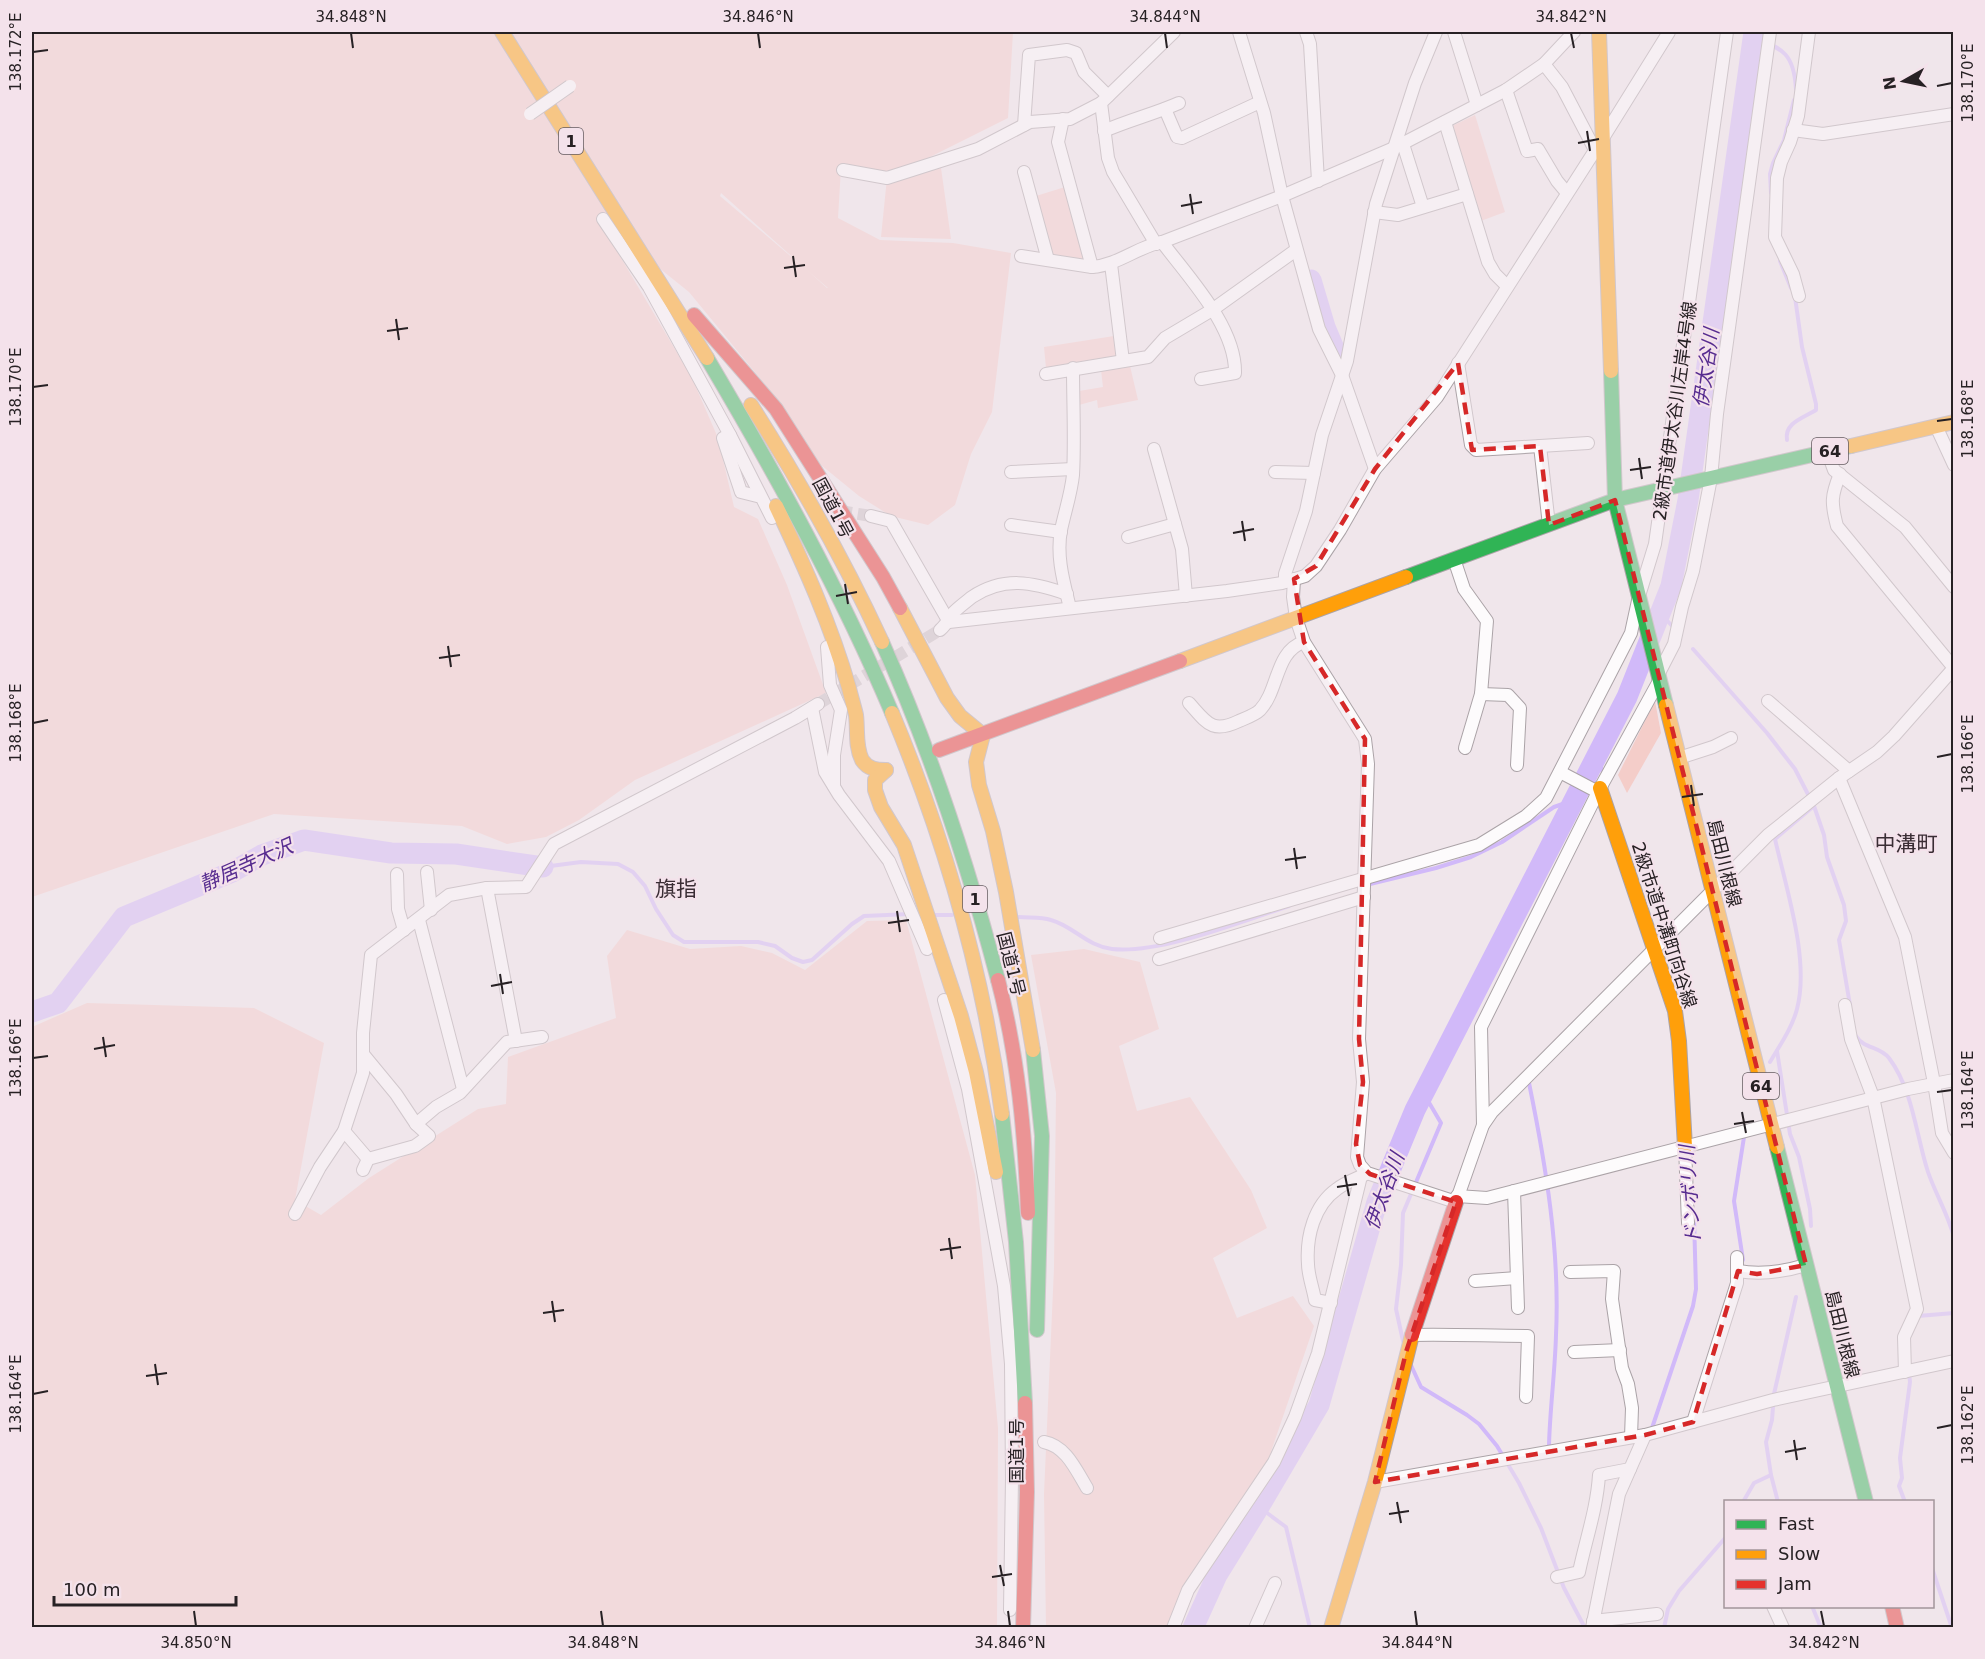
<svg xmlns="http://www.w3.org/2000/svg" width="1985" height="1659" viewBox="0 0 1985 1659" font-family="'DejaVu Sans','Noto Sans JP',sans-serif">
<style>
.green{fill:#f4cdc9;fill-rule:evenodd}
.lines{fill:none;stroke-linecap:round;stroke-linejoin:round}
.stream{stroke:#d1b9f9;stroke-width:4}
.river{stroke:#d1b9f9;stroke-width:21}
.street-tunnel{stroke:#c8bfc3;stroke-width:12;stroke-dasharray:12 6;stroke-linecap:butt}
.street-casing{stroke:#aba3a7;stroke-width:14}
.fast-casing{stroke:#aba3a7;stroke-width:16}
.slow-casing{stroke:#aba3a7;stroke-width:16}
.jam-casing{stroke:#aba3a7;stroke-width:16}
.street{stroke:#fdfbfc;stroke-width:12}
.fast{stroke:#30b455;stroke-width:14}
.slow{stroke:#ff9f0a;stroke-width:14}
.jam{stroke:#e5322d;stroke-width:14}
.street-bridge-casing{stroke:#aba3a7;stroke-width:14;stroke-linecap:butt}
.street-bridge{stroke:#fdfbfc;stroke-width:12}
.marked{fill:none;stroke:#d62828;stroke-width:4.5;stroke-dasharray:12 8;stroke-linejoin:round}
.ticks{fill:none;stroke:#272124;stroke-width:2}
.labels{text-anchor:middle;stroke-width:4.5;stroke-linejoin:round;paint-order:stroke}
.shield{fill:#f4e2eb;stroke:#645b60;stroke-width:1.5}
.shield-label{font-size:16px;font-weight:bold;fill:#272124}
.street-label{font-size:18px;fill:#272124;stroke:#f4e2eb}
.water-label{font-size:20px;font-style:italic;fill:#572c90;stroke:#f4e2eb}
.quarter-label{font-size:21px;fill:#3a2d34;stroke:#f4e2eb}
.neatline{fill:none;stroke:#272124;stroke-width:2}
.ticks-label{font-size:15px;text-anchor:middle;fill:#272124}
</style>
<rect width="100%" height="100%" fill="#f0e6eb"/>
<g class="green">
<path d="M32 32H1013L1008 118 890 177 941 168 951 239 881 237 887 178 841 168 838 218 880 240 953 243 1011 253 992 412 971 454 955 505 928 525 891 516 859 496 821 465 772 393 689 292 598 219 692 378 718 438 734 507 758 519 787 585 826 693 635 780 579 820 546 837 507 844 462 826 274 814 32 897ZM721 193 827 288H828L720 196Z"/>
<polygon points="1475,115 1505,212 1478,222 1450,127"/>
<polygon points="1065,187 1084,259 1051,255 1036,196"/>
<polygon points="1114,336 1116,360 1046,368 1044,347"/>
<polygon points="1130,366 1138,400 1098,408 1097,400 1079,405 1079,391 1103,387 1101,370"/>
<polygon points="1655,701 1661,733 1627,793 1618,775"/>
<polygon points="906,920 975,1175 998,1428 997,1627 32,1627 32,1027 87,1003 254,1008 324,1043 295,1200 321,1215 369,1178 478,1109 506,1104 508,1057 616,1018 607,956 627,930 690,949 741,946 772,953 805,970 867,921"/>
<polygon points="1084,949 1140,962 1159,1029 1119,1046 1137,1111 1190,1097 1251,1190 1267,1228 1213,1258 1237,1318 1293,1296 1314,1326 1264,1472 1202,1566 1180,1627 1046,1627 1044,1494 1054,1268 1056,1093 1031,955"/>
</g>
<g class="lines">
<g class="stream">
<path d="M1753 38C1784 48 1794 55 1796 89"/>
<polyline points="1771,193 1770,174 1773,163 1784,140 1794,100"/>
<polyline points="1780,261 1791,288"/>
<path d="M1787 440C1784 423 1803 418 1816 410V404L1802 347 1795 297"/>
<polyline points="1660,613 1674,628"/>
<polyline points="1693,649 1767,733 1795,769 1814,806 1824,835 1827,857 1844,905 1846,921 1839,940 1850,1005"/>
<polyline points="1596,761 1600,764 1604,776"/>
<polyline points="543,867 581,862 618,864 633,872 645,886 656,909 673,935 684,942 758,942 775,946 792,958 803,962 812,960 852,924 864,916 910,914"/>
<polyline points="1366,885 1436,868 1471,857 1502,842 1554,807 1574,800"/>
<polyline points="935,915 952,915"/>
<path d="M1019 917C1030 918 1041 917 1051 920 1073 926 1087 946 1112 949 1161 954 1242 921 1289 906"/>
<path d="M1856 1036C1864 1049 1879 1046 1889 1058 1913 1090 1916 1135 1928 1172 1936 1195 1947 1212 1954 1237"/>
<polyline points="1777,1051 1790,1134 1799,1157 1810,1209 1811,1226"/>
<path d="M1770 1062C1780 1045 1792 1028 1797 1009 1810 960 1786 888 1775 839L1814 806"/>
<path d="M1529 1083C1546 1166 1560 1250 1556 1335 1555 1372 1550 1408 1549 1445"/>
<polyline points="1743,1260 1734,1201 1744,1137"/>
<polyline points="1918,1316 1954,1313"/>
<polyline points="1403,1341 1396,1309 1401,1265 1403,1213 1441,1123 1424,1094"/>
<polyline points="1410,1363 1421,1387 1467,1415 1479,1424 1497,1446 1519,1483 1541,1528 1564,1588 1585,1628"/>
<polyline points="1651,1431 1693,1306 1696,1289 1694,1218"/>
<polyline points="1743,1502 1754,1483 1771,1475"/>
<polyline points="1778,1502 1771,1475 1766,1442 1772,1420 1774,1394 1796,1297"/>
<polyline points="1905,1502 1899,1486 1902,1478 1900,1458 1910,1382 1909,1373"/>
<polyline points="1259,1507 1286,1527 1310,1628"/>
<polyline points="1932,1568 1952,1628"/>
<polyline points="1812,1606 1821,1628"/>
<polyline points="1664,1628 1668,1609 1679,1591 1726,1537"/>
</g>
<g class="river">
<polyline points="1311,280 1325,327 1338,358"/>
<polyline points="32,1012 58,1003 124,917 232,872 262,855 304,840 391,853 456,854 543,867"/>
<polyline points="1193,1628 1217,1575 1259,1507 1319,1405 1377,1202 1415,1110 1627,697 1671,586 1688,500 1754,32"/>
</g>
<g class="street-tunnel">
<polyline points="840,511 871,516"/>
<polyline points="818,704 940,630"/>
</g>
<g class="street-casing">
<g id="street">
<polyline points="1239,32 1264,113 1282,196 1319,329 1342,375 1375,469"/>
<polyline points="1306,32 1310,44 1318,181"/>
<polyline points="1454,32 1477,105"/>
<polyline points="1544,64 1562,87 1595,150"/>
<polyline points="1506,90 1527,151 1538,149 1557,181 1567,193"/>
<polyline points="1165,109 1177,137 1182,138 1260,102"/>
<polyline points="1063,119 1058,142 1092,267"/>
<polyline points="1445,122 1488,262 1495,274 1507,286"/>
<polyline points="1024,125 1029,55 1067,50 1076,53 1084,72 1108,96"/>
<polyline points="1793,130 1823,134 1954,114"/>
<path d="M1104 131C1129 120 1154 114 1179 103"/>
<polyline points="1403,144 1423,207"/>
<polyline points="843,170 887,178 978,149 1030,122 1070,119 1101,103"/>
<polyline points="1024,172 1048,260"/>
<polyline points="1374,212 1398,215 1467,194"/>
<polyline points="603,219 649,287 730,435 772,518"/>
<path d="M1162 242C1189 278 1236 327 1235 373L1201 379"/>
<polyline points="1156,244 1113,172 1108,158 1101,103 1174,32"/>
<path d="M1021 256 1092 267C1118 265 1137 247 1162 242L1282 196 1394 148 1506 90 1544 64 1574 32"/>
<polyline points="1111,264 1123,361"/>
<polyline points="1799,296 1793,274 1775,237 1777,178 1781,162 1790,142 1798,116 1809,32"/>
<polyline points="1458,363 1471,445 1476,450 1588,443"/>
<polyline points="1046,374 1148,357 1165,338 1212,310 1296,250"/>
<polyline points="1936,426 1954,465"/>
<polyline points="730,435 723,438 741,492 757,496"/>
<polyline points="1540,446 1549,525"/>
<polyline points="1154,449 1182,549 1186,596"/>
<polyline points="1827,451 1834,470 1905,527 1954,587"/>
<polyline points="1011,472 1073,469"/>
<polyline points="1275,472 1314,473"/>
<polyline points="871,516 891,521 949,622 1227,591 1282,583 1305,576 1316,566 1340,530 1375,469 1437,397 1603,138 1669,32"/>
<polyline points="1011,525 1061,532"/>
<polyline points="1128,537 1175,524"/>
<polyline points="1454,559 1464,589 1487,621 1481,694 1465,748"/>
<path d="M1294 579 1293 597 1296 618 1304 642 1365 739 1368 764 1359 1039 1363 1082 1357 1157 1360 1165 1367 1173 1456 1202 1483 1125 1492 1112 1768 835 1839 778 1877 752 1894 736 1954 668 1837 526C1831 503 1831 496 1840 474"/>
<polyline points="1285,582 1285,574 1306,511 1322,435 1347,361 1376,204 1415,83 1436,32"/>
<path d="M1070 608C1064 583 1056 557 1061 530 1065 511 1071 494 1073 475 1075 440 1073 404 1073 368"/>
<path d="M940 630C946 625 949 619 954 612 959 607 967 601 972 597 1004 576 1032 582 1067 594"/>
<polyline points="827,647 830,685 841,710 834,755 834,786"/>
<polyline points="1658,675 1674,644 1682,607 1693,571 1711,478 1717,414 1770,32"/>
<polyline points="1481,694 1508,695 1520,708 1517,765"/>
<polyline points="1768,701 1849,771"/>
<path d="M1189 703C1207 723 1212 734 1239 721 1246 718 1255 715 1260 710 1279 690 1275 651 1304 642"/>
<polyline points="812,708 825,772 839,795 889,861 927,949"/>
<polyline points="1679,758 1713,747 1731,738"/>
<polyline points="1560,772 1598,792"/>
<polyline points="1839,778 1905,937 1934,1083 1942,1133 1954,1153"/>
<polyline points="427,872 431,910"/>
<polyline points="397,874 398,909 404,930"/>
<polyline points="487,888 516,1041"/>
<polyline points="419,920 463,1089"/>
<polyline points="1160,938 1479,845 1526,816 1546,798 1631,633 1639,596 1655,544 1727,32"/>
<polyline points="1159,959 1364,897"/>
<polyline points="944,1000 968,1089 1004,1286 1011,1364 1012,1478 1010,1610"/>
<polyline points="1845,1005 1851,1039 1873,1097 1917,1309 1904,1337 1905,1372"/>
<polyline points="363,1054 396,1094 416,1124"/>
<polyline points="1483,1125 1481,1027 1598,792 1659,681"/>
<polyline points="344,1131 368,1159"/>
<polyline points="1685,1147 1688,1223"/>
<polyline points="363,1170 368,1159 415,1146 429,1136 416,1124 436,1107 460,1093 507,1042 542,1037"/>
<polyline points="1514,1191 1518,1308"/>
<polyline points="1457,1196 1487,1198 1908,1089 1954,1080"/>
<polyline points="295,1214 320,1167 344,1131 363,1073 363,1033 371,955 449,895 487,888 526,887 554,844 795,718 818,704"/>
<path d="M1738 1271C1762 1275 1783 1272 1806 1265"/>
<polyline points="1570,1272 1614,1271 1612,1299 1622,1368 1628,1384 1632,1408 1631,1437"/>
<polyline points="1475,1281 1517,1278"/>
<path d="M1331 1303 1315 1300C1313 1288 1308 1275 1308 1264 1306 1237 1314 1205 1337 1189 1346 1182 1356 1179 1366 1174"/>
<path d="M1412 1335C1450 1334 1489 1336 1528 1336L1526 1397"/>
<polyline points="1574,1352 1620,1350"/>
<polyline points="1693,1422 1737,1283 1737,1257"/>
<path d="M1044 1442C1066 1446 1076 1470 1087 1488"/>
<polyline points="1375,1482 1645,1435 1773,1400 1954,1361"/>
<path d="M1557 1577 1579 1572C1586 1539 1597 1508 1599 1475L1630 1469"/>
<polyline points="1773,1606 1783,1628"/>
<polyline points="1593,1621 1657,1614"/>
<polyline points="1173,1628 1188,1590 1274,1462 1295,1417 1318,1353 1361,1176"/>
<polyline points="1255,1628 1275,1583"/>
<polyline points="1592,1628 1619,1494 1645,1435"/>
</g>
</g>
<g class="fast-casing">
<g id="fast">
<path d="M707 358C775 473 840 590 892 713"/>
<polyline points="1406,577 1615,500 1611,371"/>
<path d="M882 642C931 751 968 865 998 980"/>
<polyline points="1666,705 1615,500 1851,446"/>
<polyline points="1033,1050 1042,1136 1037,1330"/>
<polyline points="1002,1114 1016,1242 1025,1403"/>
<polyline points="1777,1147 1866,1502"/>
</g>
</g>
<g class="slow-casing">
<g id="slow">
<polyline points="502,32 707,358"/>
<polyline points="1599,32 1611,371"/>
<path d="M751 405C800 482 844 560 882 642"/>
<polyline points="1851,446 1954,422"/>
<path d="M776 506C804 565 831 625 849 688 851 697 854 706 856 715 858 730 855 746 862 760 868 769 876 770 886 770"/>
<polyline points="900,608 947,698 960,716 983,735 976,762 979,785 993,831 1006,892 1033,1050"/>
<polyline points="1180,661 1406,577"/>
<polyline points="1666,705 1777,1147"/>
<path d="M892 713C945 840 984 977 1002 1114"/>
<polyline points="886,770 875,780 875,790 881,807 904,845 961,1016 976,1072 996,1172"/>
<polyline points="1600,788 1675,1011 1679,1041 1685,1147"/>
<polyline points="1331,1628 1375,1482 1412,1335"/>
</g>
</g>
<g class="jam-casing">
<g id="jam">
<polyline points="694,315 776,409 883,577 900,608"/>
<polyline points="939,750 1180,661"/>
<path d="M998 980C1018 1056 1025 1134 1028 1213"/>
<polyline points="1412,1335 1456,1202"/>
<polyline points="1892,1606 1897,1628"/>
<polyline points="1023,1628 1027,1492 1025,1403"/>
</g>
</g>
<use href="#street" class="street"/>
<use href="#fast" class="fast"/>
<use href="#slow" class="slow"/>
<use href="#jam" class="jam"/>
<g class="street-bridge-casing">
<polyline id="street-bridge" points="530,114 570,86"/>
</g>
<use href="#street-bridge" class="street-bridge"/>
</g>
<path d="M0 0H1985V1659H0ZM1458 363 1472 450 1540 446 1549 525 1615 500 1806 1265 1757 1274 1738 1271 1693 1422 1645 1435 1375 1482 1406 1352 1456 1202 1370 1174 1360 1165 1356 1144 1363 1082 1359 1039 1365 739 1304 642 1294 579 1316 566 1375 469Z" fill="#f0e6eb" fill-opacity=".55" fill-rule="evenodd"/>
<path class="marked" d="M1458 363 1472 450 1540 446 1549 525 1615 500 1806 1265 1757 1274 1738 1271 1693 1422 1645 1435 1375 1482 1406 1352 1456 1202 1370 1174 1360 1165 1356 1144 1363 1082 1359 1039 1365 739 1304 642 1294 579 1316 566 1375 469Z"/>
<path class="ticks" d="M351 33 353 48M758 33 760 48M1165 33 1167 48M1571 33 1574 48M33 52 48 50M1937 86 1952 83M1587 131 1590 151M1578 143 1599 139M1190 194 1193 214M1181 206 1202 202M793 256 796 277M784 268 805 265M396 319 399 340M387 331 408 328M33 387 48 385M1937 421 1952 419M1639 458 1642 479M1630 470 1651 467M1242 521 1245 541M1233 533 1254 529M845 584 848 604M836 596 857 592M448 646 451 667M439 658 460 655M33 723 48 720M1937 757 1952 754M1691 785 1694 806M1682 797 1703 794M1294 848 1297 869M1285 860 1306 857M897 911 900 932M888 923 909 920M500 974 503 994M491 986 512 982M103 1037 106 1057M94 1049 115 1045M33 1058 48 1056M1937 1092 1952 1090M1742 1112 1746 1133M1734 1124 1754 1121M1345 1175 1349 1196M1337 1187 1357 1184M949 1238 952 1259M940 1250 961 1247M552 1301 555 1322M543 1313 564 1310M155 1364 158 1385M146 1376 167 1373M33 1394 48 1391M1937 1428 1952 1425M1794 1440 1797 1460M1785 1452 1806 1448M1397 1502 1401 1523M1389 1514 1409 1511M1000 1565 1004 1586M992 1577 1012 1574M194 1611 196 1626M601 1611 603 1626M1008 1611 1010 1626M1415 1611 1417 1626M1821 1611 1824 1626"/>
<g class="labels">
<g class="shield">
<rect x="559" y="128" width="24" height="26" rx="4.5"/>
<rect x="1812" y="438" width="36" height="26" rx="4.5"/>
<rect x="963" y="886" width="24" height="26" rx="4.5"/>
<rect x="1743" y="1073" width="36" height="26" rx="4.5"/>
</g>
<g class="shield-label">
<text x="571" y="147">1</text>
<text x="1830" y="457">64</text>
<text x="975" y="905">1</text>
<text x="1761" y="1092">64</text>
</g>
<g class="street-label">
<text transform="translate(1675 411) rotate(-82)" y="6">2級市道伊太谷川左岸4号線</text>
<text transform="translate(833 508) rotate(62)" y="6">国道1号</text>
<text transform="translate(1724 863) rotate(76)" y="6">島田川根線</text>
<text transform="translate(1664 925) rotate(72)" y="6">2級市道中溝町向谷線</text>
<text transform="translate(1011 964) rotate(76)" y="6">国道1号</text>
<text transform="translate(1842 1334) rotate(76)" y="6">島田川根線</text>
<text transform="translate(1017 1451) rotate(-90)" y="6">国道1号</text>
</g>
<g class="water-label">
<text transform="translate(1706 368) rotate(-82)" y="7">伊太谷川</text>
<text transform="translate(246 865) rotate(-24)" y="7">静居寺大沢</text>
<text transform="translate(1384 1191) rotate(-70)" y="7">伊太谷川</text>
<text transform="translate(1690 1195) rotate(-94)" y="7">ドンボリ川</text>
</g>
<g class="quarter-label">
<text x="1906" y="851">中溝町</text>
<text x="676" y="896">旗指</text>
</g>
</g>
<rect width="1985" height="1659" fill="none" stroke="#f4e2eb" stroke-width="66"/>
<rect x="1724" y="1500" width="210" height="108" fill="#f4e2eb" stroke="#a2959b" stroke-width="1.5"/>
<rect x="1736" y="1520" width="30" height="9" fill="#30b455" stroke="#a2959b" stroke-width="1.5"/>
<text x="1778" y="1530" font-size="18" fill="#272124">Fast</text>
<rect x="1736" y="1550" width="30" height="9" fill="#ff9f0a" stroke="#a2959b" stroke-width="1.5"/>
<text x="1778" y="1560" font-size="18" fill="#272124">Slow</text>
<rect x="1736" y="1580" width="30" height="9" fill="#e5322d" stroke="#a2959b" stroke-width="1.5"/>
<text x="1778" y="1590" font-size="18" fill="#272124">Jam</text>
<g transform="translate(1904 81) rotate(261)" stroke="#f4e2eb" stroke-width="4.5" paint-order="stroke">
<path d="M0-4.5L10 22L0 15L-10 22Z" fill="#272124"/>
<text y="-9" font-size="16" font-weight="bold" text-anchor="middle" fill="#272124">N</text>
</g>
<path d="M54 1596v9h182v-9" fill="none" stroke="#272124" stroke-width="3"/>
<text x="63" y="1596" font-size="18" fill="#272124" stroke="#f4e2eb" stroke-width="4.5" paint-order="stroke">100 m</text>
<rect x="33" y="33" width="1919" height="1593" class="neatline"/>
<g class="ticks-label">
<text x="351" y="22">34.848°N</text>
<text x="758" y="22">34.846°N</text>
<text x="1165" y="22">34.844°N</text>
<text x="1571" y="22">34.842°N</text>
<text transform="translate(16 52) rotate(-90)" y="5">138.172°E</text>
<text transform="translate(1968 83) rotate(-90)" y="5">138.170°E</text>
<text transform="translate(16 387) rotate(-90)" y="5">138.170°E</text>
<text transform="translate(1968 419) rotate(-90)" y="5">138.168°E</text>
<text transform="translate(16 723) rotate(-90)" y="5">138.168°E</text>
<text transform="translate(1968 754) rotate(-90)" y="5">138.166°E</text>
<text transform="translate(16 1058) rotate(-90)" y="5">138.166°E</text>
<text transform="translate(1968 1090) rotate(-90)" y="5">138.164°E</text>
<text transform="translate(16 1394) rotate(-90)" y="5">138.164°E</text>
<text transform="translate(1968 1425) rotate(-90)" y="5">138.162°E</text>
<text x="196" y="1648">34.850°N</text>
<text x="603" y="1648">34.848°N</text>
<text x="1010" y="1648">34.846°N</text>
<text x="1417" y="1648">34.844°N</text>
<text x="1824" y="1648">34.842°N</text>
</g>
</svg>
